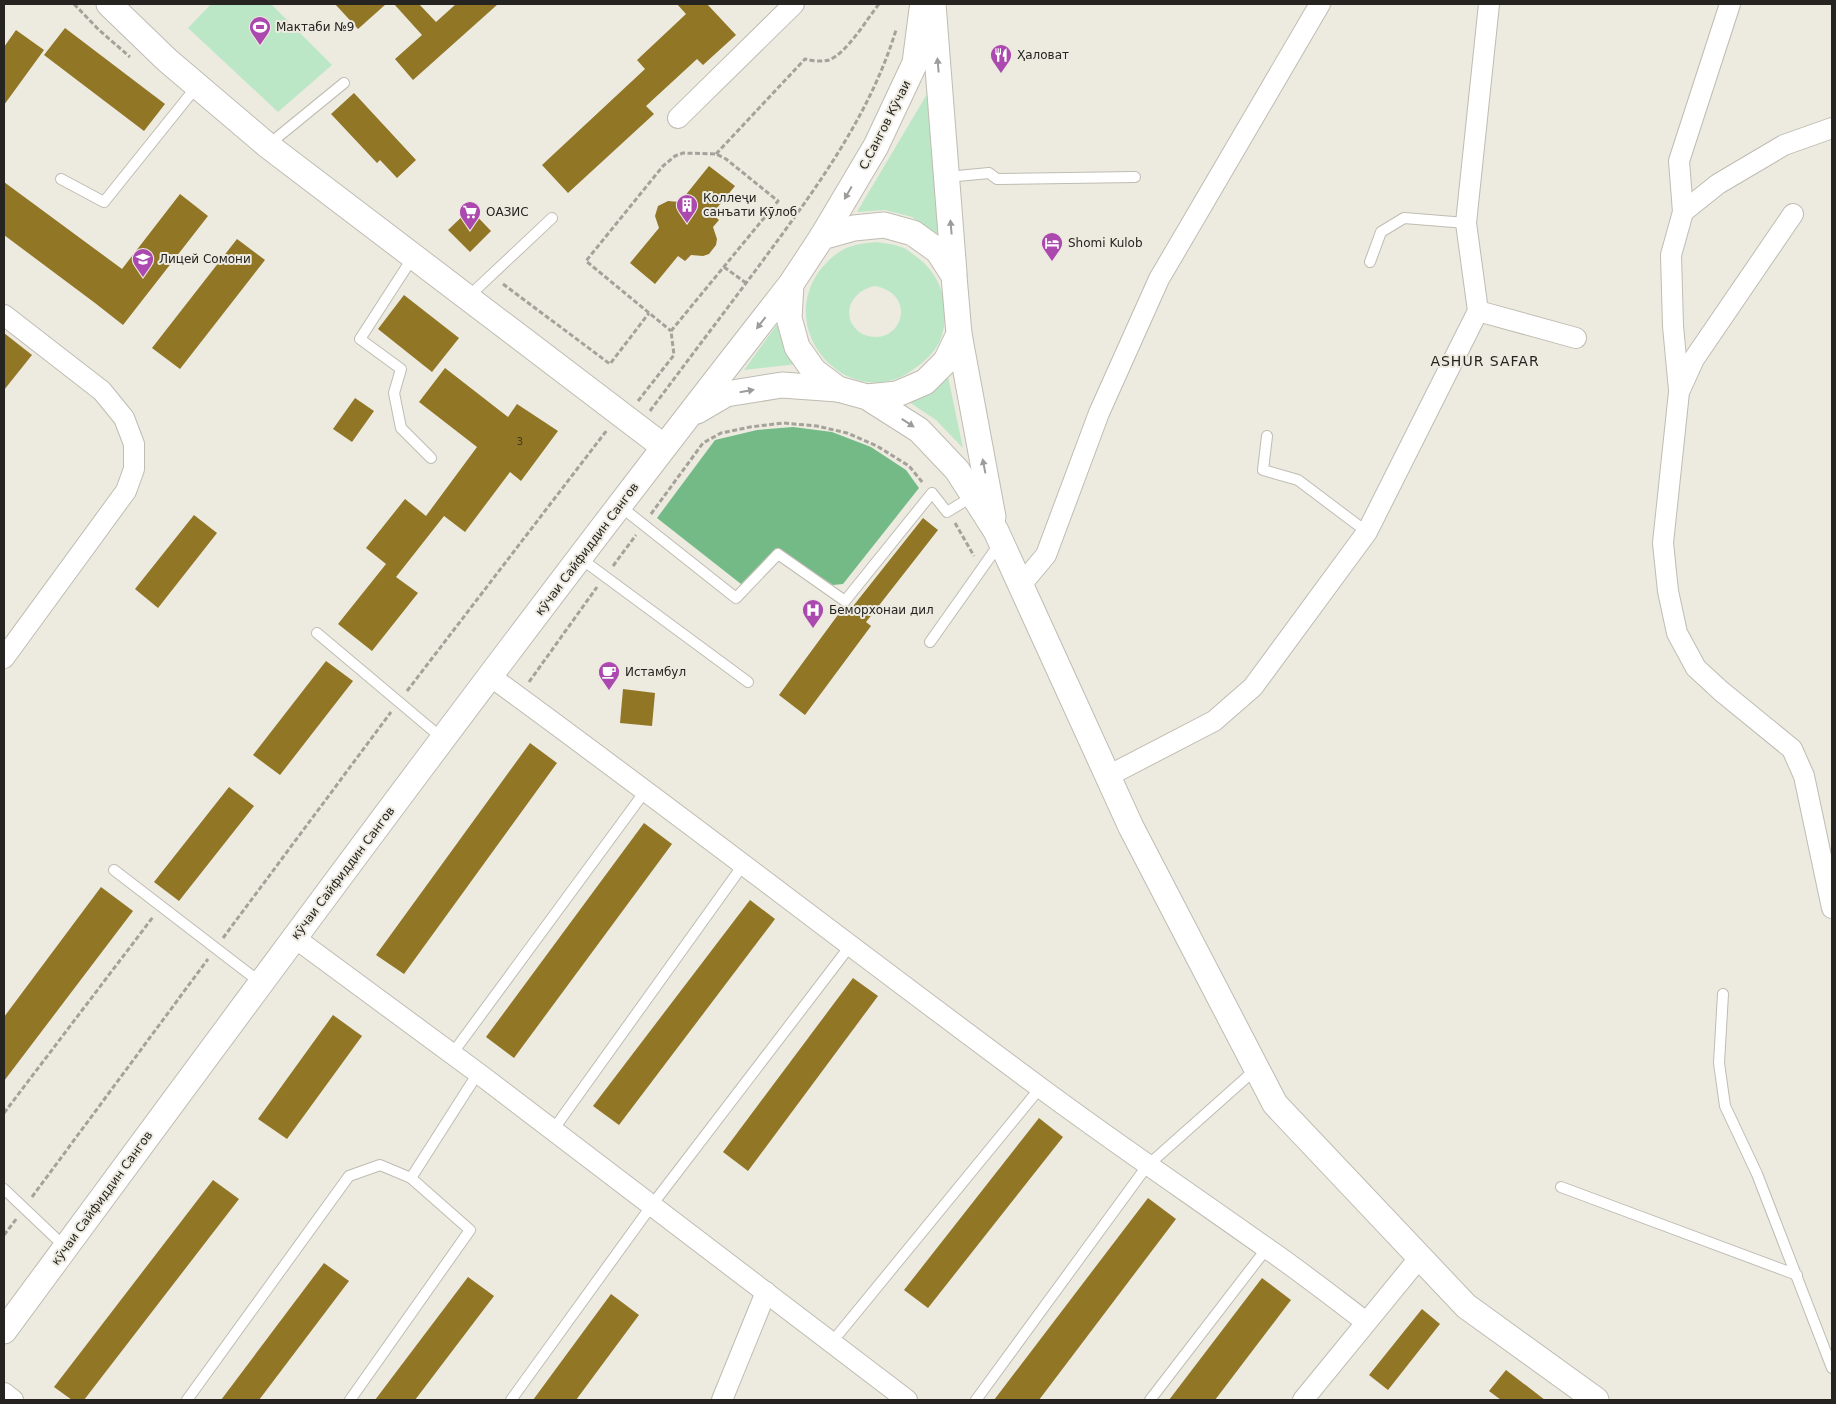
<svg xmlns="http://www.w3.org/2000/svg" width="1836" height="1404" viewBox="0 0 1836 1404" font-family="'DejaVu Sans',sans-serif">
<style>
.green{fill:#bce7c6;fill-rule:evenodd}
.forest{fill:#73ba87}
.building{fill:#917625}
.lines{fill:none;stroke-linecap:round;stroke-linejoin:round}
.service-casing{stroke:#bfbcb2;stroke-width:12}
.minor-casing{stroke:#bfbcb2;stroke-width:22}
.tertiary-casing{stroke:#bfbcb2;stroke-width:27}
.path{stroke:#a4a29a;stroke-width:3;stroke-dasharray:5 2.5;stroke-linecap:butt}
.service{stroke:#fff;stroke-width:10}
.minor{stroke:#fff;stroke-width:20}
.tertiary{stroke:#fff;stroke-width:25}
.oneway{fill:#9d9c9b}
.labels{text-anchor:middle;stroke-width:4;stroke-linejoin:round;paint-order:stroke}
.number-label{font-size:10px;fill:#403821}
.poi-label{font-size:12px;fill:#252420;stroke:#edeae0;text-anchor:start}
.street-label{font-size:12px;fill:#252420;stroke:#edeae0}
.neighbourhood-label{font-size:14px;letter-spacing:1px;fill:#252420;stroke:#edeae0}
</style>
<rect width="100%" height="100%" fill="#edeae0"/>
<g class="green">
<polygon points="211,4 271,4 332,65 278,112 188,28"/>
<polygon points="930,89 938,235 912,217 885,210 857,212"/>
<path d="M875 242C884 243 893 244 901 247 906 248 910 252 914 255 941 273 952 307 941 338 936 352 923 363 911 371 851 412 776 335 818 273 825 263 837 251 849 247 857 244 867 243 875 242ZM875 286C918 294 902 345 868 336 861 335 854 328 851 322 844 303 859 289 875 286Z"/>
<polygon points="779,322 797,364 744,370"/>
<polygon points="947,372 963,448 936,420 906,400"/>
</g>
<polygon class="forest" points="793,427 832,432 871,447 906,470 919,488 843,584 833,585 776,548 741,584 657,518 715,440 757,430"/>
<g class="building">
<polygon points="335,4 386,4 358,29"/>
<polygon points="394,4 419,4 436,22 456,4 498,4 413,80 395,59 422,35"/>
<polygon points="677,4 707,4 736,35 703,65 697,59 646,106 654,114 568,193 542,165 645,69 637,60 686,14"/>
<polygon points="65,28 165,104 144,131 44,55"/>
<polygon points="16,30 44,50 4,105 4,47"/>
<polygon points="354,93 416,160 397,178 380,160 377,163 331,114"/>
<polygon points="709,166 735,186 712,214 719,220 713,227 717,239 716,245 709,254 703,256 691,255 685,261 678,256 655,284 630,263 659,228 655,216 658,206 668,201 680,202"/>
<polygon points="4,182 122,269 180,194 208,216 123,325 95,303 4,235"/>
<polygon points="470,209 491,231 470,252 448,230"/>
<polygon points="237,239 265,260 180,369 152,348"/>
<polygon points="404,295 459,338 432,372 378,329"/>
<polygon points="4,333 32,355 4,390"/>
<polygon points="445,368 508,417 517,404 558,431 521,481 510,472 465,532 444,516 396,577 418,593 372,651 338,624 386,564 366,548 405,499 426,516 477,447 419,402"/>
<polygon points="355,398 374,411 352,442 333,429"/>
<polygon points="194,515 217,533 158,608 135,589"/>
<polygon points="923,518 938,530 866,622 871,626 805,715 779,695 843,608 850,610"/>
<polygon points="326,661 353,681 280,775 253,755"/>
<polygon points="623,689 655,693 652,726 620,723"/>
<polygon points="530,743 557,763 404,974 376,955"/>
<polygon points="229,787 254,806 179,901 154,882"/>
<polygon points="644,823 672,844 514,1058 486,1037"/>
<polygon points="101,887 133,911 4,1081 4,1017"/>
<polygon points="750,900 775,919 619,1125 593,1106"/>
<polygon points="853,978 878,996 748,1171 723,1152"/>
<polygon points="333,1015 362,1036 287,1139 258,1119"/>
<polygon points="1039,1118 1063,1137 928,1308 904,1290"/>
<polygon points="213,1180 239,1199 84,1400 72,1400 54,1387"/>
<polygon points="1148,1198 1176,1219 1039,1400 994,1400"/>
<polygon points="324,1263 349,1281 259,1400 221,1400"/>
<polygon points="468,1277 494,1296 415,1400 375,1400"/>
<polygon points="1262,1278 1291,1300 1215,1400 1169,1400"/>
<polygon points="611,1294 639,1315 576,1400 533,1400"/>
<polygon points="1422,1309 1440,1324 1388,1390 1369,1375"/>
<polygon points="1506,1370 1545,1400 1501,1400 1489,1391"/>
</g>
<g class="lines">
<g class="service-casing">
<g id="service">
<polyline points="268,145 344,83"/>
<polyline points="947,177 989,173 997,179 1135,177"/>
<polyline points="61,179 104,202 197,86"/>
<polyline points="413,257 360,339 401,369 394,393 401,428 431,458"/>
<polyline points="1370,262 1381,232 1404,218 1466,223"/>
<polyline points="468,297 552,218"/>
<polyline points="1267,436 1263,470 1298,480 1367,532"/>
<polyline points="620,506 736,598 778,554 845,601 932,493 947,512 973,496"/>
<polyline points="580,558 748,682"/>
<polyline points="317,633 443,739"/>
<polyline points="930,642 1000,543"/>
<polyline points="114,870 261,983"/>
<polyline points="1723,994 1719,1063 1725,1106 1757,1174 1832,1368"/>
<polyline points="452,1054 646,790"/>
<polyline points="553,1130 743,865"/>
<polyline points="1561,1187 1797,1275"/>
<polyline points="4,1189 65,1247"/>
<polyline points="832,1342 1040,1088"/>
<polyline points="187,1400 349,1176 380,1165 411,1178 478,1073"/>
<polyline points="350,1400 470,1230 411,1178"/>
<polyline points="511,1400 652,1205 850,946"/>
<polyline points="976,1400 1147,1166 1256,1069"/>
<polyline points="1150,1400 1267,1248"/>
</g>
</g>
<g class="minor-casing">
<g id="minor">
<polyline points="678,118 794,4"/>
<polyline points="1683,212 1679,161 1730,4"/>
<polyline points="1793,214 1694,359 1679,392 1663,543 1668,591 1677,633 1696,668 1721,691 1792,749 1804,776 1832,908"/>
<polyline points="1478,311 1576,338"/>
<polyline points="4,315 102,391 124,418 134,444 134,469 126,491 4,658"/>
<polyline points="1679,390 1673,326 1671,255 1683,212 1718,184 1784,145 1832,128"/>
<polyline points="1020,586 1046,555 1099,413 1159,279 1320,4"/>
<path d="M490 676C674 810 854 950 1038 1086 1112 1141 1189 1193 1265 1247 1300 1271 1333 1297 1366 1322"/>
<polyline points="1108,776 1214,721 1253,687 1367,532 1478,311 1466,223 1489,4"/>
<polyline points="295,938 478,1073 907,1400"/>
<polyline points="4,1393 13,1400"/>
<polyline points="722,1400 766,1292"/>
<polyline points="1303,1400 1420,1257"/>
</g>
</g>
<g class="tertiary-casing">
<g id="tertiary">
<polyline points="109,4 167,60 267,145 664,447"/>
<polyline points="933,4 954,273"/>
<polyline points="822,237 876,146 915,63 922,9"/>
<polyline points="959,334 993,517"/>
<polyline points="867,397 897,394 925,382 946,361 959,334 954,276 938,251 913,233 884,225 854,228 822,237 791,284 789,318 797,347 814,371 838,389 867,397 919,430 957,470 996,531 1131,827 1275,1104 1466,1306 1596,1400"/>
<polyline points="697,411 726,394 782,385 838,389"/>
<path d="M4 1331C263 980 521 628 791 284"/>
</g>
</g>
<g class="path">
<polyline points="74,4 99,30 130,57"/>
<path d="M716 154 805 59C812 61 822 62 829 60 847 53 867 19 879 4"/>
<polyline points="724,267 746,283"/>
<polyline points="503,284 610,364 649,313"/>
<polyline points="638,401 674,355 671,331 778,201 726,159 716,154 683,153 675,156 663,166 586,261 671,331"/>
<path d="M650 411C688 360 726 310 764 259 817 187 870 115 896 30"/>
<polyline points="651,514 703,443 721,433 750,427 783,423 817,426 847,433 877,446 909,466 923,483"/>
<polyline points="955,523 974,556"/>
<polyline points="613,566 636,535"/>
<polyline points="529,682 597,587"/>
<polyline points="407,691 607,430"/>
<polyline points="223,938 391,712"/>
<polyline points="4,1113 153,917"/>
<polyline points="32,1197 208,959"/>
<polyline points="4,1235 17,1218"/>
</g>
<use href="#service" class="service"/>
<use href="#minor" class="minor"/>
<use href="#tertiary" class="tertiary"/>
</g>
<defs><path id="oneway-solid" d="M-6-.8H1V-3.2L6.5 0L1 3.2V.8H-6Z" transform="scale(1.25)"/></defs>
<g class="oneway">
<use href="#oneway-solid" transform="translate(938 65) rotate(-95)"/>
<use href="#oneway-solid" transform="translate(848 193) rotate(120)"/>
<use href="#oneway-solid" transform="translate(951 227) rotate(-95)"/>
<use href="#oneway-solid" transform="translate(761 323) rotate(128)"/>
<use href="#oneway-solid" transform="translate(747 391) rotate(-10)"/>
<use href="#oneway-solid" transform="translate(908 423) rotate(33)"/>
<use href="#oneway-solid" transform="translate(984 466) rotate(-101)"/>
</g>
<defs>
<g id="stadium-pin" transform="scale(1.125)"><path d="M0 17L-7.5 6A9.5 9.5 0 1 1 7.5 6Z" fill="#ab49af" stroke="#edeae0"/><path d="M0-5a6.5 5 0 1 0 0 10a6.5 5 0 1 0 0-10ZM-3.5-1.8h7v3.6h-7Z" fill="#fff"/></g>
<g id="restaurant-pin" transform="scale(1.125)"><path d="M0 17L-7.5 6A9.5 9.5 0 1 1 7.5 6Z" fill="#ab49af" stroke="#edeae0"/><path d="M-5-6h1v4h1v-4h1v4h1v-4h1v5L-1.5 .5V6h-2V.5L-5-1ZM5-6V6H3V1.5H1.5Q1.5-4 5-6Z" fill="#fff"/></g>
<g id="building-pin" transform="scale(1.125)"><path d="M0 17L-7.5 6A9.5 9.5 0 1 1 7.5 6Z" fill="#ab49af" stroke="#edeae0"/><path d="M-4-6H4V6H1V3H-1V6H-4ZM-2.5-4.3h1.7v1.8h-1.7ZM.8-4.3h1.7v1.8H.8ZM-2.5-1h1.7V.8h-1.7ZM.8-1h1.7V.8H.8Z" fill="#fff"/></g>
<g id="supermarket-pin" transform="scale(1.125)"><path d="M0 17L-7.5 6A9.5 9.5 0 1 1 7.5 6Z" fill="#ab49af" stroke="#edeae0"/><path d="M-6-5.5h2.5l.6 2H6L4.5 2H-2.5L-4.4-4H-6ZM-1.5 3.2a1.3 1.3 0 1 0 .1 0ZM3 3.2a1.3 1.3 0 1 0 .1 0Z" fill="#fff"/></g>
<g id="hotel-pin" transform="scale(1.125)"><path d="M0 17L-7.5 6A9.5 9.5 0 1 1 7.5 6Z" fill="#ab49af" stroke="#edeae0"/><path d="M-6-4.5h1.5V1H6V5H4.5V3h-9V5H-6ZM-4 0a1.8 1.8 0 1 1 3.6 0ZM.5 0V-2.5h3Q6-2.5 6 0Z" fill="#fff"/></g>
<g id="school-pin" transform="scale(1.125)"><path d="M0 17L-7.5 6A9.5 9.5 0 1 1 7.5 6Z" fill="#ab49af" stroke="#edeae0"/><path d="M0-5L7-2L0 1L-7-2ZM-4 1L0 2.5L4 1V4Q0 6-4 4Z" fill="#fff"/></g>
<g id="hospital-pin" transform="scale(1.125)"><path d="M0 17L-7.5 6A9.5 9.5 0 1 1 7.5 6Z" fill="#ab49af" stroke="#edeae0"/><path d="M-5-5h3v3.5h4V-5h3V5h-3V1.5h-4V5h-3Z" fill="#fff"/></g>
<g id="cafe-pin" transform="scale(1.125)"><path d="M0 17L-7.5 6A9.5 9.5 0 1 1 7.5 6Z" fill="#ab49af" stroke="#edeae0"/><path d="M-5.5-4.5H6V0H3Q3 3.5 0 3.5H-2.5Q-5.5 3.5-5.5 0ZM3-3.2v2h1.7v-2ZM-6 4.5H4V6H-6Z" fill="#fff"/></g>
</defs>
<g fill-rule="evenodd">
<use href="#stadium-pin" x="260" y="27"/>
<use href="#restaurant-pin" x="1001" y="55"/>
<use href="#building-pin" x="687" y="205"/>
<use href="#supermarket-pin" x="470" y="212"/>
<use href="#hotel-pin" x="1052" y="243"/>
<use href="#school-pin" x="143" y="259"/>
<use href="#hospital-pin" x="813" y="610"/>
<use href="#cafe-pin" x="609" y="672"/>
</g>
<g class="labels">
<g class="number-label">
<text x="520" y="445">3</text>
</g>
<g class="poi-label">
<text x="276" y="31">Мактаби №9</text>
<text x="1017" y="59">Ҳаловат</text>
<text x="703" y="202">Коллеҷи<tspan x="703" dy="14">санъати Кӯлоб</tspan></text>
<text x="486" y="216">ОАЗИС</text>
<text x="1068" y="247">Shomi Kulob</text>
<text x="159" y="263">Лицей Сомони</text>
<text x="829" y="614">Беморхонаи дил</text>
<text x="625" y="676">Истамбул</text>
</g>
<g class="street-label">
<text transform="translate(885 125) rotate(-63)" y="4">С.Сангов Кӯчаи</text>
<text transform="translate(587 549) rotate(-53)" y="4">кӯчаи Сайфиддин Сангов</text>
<text transform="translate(343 873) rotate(-53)" y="4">кӯчаи Сайфиддин Сангов</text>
<text transform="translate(102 1198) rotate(-54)" y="4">кӯчаи Сайфиддин Сангов</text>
</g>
<g class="neighbourhood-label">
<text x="1485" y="366">ASHUR SAFAR</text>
</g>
</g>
<rect width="1836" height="1404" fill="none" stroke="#252420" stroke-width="10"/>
</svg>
